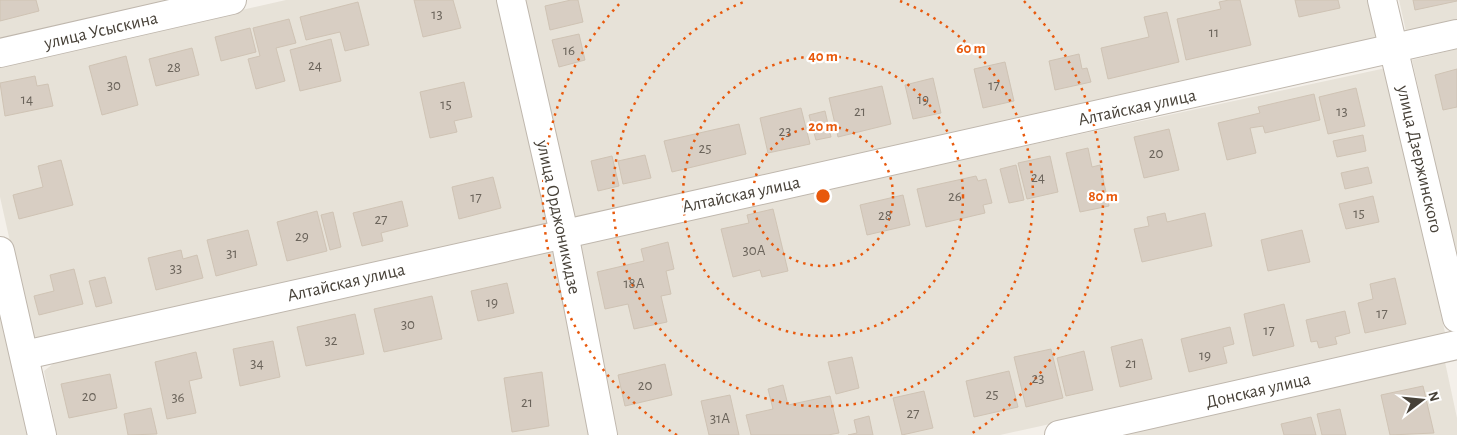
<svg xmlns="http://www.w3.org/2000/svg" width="1457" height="435" viewBox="0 0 1457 435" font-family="'Alegreya Sans',sans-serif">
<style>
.residential{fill:#e7e2d8}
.building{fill:#d8cec3;stroke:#cfc3b4}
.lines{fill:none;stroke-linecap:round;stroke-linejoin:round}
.minor-casing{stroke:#bfb7ad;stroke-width:30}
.minor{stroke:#fff;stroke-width:28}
.ring{fill:none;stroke:#e8590c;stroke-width:2.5;stroke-dasharray:2.5 5}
.labels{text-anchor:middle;stroke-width:4.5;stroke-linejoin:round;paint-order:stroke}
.number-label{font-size:15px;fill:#6b645b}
.street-label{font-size:18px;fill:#474138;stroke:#fff}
.centre{fill:#e8590c;stroke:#fff;stroke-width:2.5}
.ring-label{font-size:15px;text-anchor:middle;font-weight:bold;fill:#e8590c;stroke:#fff;stroke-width:4.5;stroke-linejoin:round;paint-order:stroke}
</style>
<rect width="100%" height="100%" fill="#f4f0ea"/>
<g class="residential">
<polygon points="0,0 181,0 0,40"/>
<polygon points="286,0 498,0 551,228 33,344 0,197 0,65"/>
<polygon points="524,0 1367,0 1378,44 573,220"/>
<polygon points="1399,0 1457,0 1457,24 1407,36"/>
<polygon points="1457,49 1457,262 1412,60"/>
<polygon points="1386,68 1446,337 1000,435 618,435 577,243"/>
<polygon points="552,247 589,435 57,435 44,371 59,359"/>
<polygon points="0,294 30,435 0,435"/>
<polygon points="1445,362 1457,418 1457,435 1121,435"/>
</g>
<g class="building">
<polygon points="0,0 36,0 39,11 0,21"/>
<polygon points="414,0 453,0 461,28 423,37"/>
<polygon points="571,0 578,0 583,22 550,30 545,6"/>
<polygon points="1229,0 1240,0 1251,45 1186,60 1177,19 1221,9 1219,2"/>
<polygon points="1295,0 1338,0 1340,8 1299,17"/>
<polygon points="1413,0 1457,0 1457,1 1415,10"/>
<polygon points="358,2 369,45 345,51 340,32 306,40 300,17"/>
<polygon points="1167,12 1179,62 1108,79 1101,48 1149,37 1144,17"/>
<polygon points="289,19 296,43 276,48 285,81 256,89 248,59 260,56 253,28"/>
<polygon points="250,28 256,52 221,61 215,37"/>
<polygon points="579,34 585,60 559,67 552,40"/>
<polygon points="331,39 341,81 300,91 290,50"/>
<polygon points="192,48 199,75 156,86 149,59"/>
<polygon points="1079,54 1082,69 1087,68 1091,82 1055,90 1049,61"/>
<polygon points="126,56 138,105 102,115 89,66"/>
<polygon points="1005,62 1014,101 983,108 974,69"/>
<polygon points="1457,69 1457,107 1443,110 1435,75"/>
<polygon points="35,76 37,86 48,84 53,106 5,116 0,83"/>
<polygon points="933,78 941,113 913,119 905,85"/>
<polygon points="464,82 472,117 454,121 457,132 430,138 420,92"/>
<polygon points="882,86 891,124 838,137 829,98"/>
<polygon points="1356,88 1365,126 1328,134 1319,97"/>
<polygon points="1314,94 1320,120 1265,133 1263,126 1250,128 1256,153 1227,160 1218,123 1260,113 1258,107"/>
<polygon points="801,108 810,144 768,153 760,118"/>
<polygon points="825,111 831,137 816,140 809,115"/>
<polygon points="739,124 746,154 672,172 664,141"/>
<polygon points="1169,129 1179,170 1144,178 1134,137"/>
<polygon points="1363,135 1366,151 1337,157 1333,141"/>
<polygon points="1088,148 1092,167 1100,165 1109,206 1080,212 1066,153"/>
<polygon points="645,155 651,178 623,184 618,161"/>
<polygon points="612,156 619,186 598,191 591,161"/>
<polygon points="1050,156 1058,192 1027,199 1018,163"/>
<polygon points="61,160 73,205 19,219 13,195 43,187 38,166"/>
<polygon points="1016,165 1024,200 1009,203 1000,169"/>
<polygon points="1368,167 1372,183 1345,189 1341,173"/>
<polygon points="976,176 978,181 986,179 992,203 983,205 985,213 926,227 917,189"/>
<polygon points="493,177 501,208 459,219 452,187"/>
<polygon points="903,195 910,225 867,235 860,205"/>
<polygon points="1373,196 1379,222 1346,229 1339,204"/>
<polygon points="402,201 408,226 381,233 383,241 362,246 353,213"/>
<polygon points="773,209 788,271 762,277 760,270 733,277 721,229 749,223 747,215"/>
<polygon points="317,211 327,251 287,261 277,222"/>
<polygon points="333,212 341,247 330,250 321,215"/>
<polygon points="1165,213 1167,222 1205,213 1212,246 1142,262 1134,229 1149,226 1147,217"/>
<polygon points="248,230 257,265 216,276 207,240"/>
<polygon points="1302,230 1310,262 1268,271 1261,240"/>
<polygon points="668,242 674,269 666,271 671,294 661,296 667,322 634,329 628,304 605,309 597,272 644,261 641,249"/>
<polygon points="181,250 183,259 197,255 203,278 156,290 148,258"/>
<polygon points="74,269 83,304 39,315 34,296 54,291 50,275"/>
<polygon points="105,277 112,303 96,307 89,281"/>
<polygon points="1395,278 1406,324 1365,333 1358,303 1373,299 1370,284"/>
<polygon points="507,283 514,313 478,321 471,291"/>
<polygon points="432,296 442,339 384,352 374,309"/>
<polygon points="1284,304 1294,346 1253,356 1244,314"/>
<polygon points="1345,311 1350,333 1335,337 1337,344 1319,348 1317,341 1311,342 1306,320"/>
<polygon points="355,314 364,354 306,366 297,327"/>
<polygon points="1230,327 1234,344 1223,347 1227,363 1189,372 1181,339"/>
<polygon points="1142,339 1152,379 1120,387 1111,347"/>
<polygon points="273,341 280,377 240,386 233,349"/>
<polygon points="1051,349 1063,398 1026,407 1014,357"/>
<polygon points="1084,351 1093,390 1066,396 1057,358"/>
<polygon points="196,352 202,378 189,381 196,413 167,419 155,362"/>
<polygon points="852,357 859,388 836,394 828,362"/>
<polygon points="665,364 672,395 625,406 618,375"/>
<polygon points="1009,371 1018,407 974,417 966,381"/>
<polygon points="542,372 549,426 512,432 504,378"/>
<polygon points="110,374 117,408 69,418 61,384"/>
<polygon points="783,385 788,405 830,396 839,433 828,435 751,435 746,415 773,409 768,389"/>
<polygon points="1423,386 1434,433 1390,435 1381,395"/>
<polygon points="924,391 933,428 902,435 893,398"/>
<polygon points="730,395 739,435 709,435 701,401"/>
<polygon points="151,408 157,434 128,435 124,414"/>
<polygon points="1340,409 1346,435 1322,435 1317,414"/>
<polygon points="869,416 873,435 848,435 857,433 854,420"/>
<polygon points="1311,417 1316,435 1284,435 1281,424"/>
</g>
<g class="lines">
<g class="minor-casing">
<g id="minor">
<polyline points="511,0 564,233 603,435"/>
<polyline points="1382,0 1457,318"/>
<polyline points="0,53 232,0"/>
<polyline points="0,251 42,435"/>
<polyline points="25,355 1457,34"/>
<polyline points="1059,435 1457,345"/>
</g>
</g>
<use href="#minor" class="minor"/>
</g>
<g class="ring">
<circle cx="823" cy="196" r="70"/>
<circle cx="823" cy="196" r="140"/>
<path d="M900 1A210 210 0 1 1 746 1"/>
<path d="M677 435A280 280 0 0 1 622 1M1024 1A280 280 0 0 1 969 435"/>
</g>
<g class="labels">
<g class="number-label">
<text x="437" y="19">13</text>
<text x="1214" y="37">11</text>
<text x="569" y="55">16</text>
<text x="315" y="70">24</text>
<text x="174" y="72">28</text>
<text x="114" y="90">30</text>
<text x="994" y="90">17</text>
<text x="27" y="104">14</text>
<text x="923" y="104">19</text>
<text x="446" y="109">15</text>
<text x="860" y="116">21</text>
<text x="1342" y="116">13</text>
<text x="785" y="136">23</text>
<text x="705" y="153">25</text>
<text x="1156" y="158">20</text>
<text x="1038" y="182">24</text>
<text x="955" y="201">26</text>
<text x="476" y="202">17</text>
<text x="1359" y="218">15</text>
<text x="885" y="220">28</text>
<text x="381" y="224">27</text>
<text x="302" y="241">29</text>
<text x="754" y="255">30А</text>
<text x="232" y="258">31</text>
<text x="176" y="273">33</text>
<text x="634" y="288">18А</text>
<text x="492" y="307">19</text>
<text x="1382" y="318">17</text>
<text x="408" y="329">30</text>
<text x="1269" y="335">17</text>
<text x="331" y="345">32</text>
<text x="1205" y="360">19</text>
<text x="257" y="368">34</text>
<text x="1131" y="368">21</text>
<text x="1038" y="383">23</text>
<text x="645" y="390">20</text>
<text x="992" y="399">25</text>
<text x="89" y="401">20</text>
<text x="178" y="402">36</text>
<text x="527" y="407">21</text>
<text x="913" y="418">27</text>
<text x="720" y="423">31А</text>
</g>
<g class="street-label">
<text transform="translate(101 30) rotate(-13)" y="6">улица Усыскина</text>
<text transform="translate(1137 107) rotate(-12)" y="6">Алтайская улица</text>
<text transform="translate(1420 159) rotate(77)" y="6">улица Дзержинского</text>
<text transform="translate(741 194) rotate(-12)" y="6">Алтайская улица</text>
<text transform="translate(559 217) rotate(78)" y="6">улица Орджоникидзе</text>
<text transform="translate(346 282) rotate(-13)" y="6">Алтайская улица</text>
<text transform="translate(1258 390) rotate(-13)" y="6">Донская улица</text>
</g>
</g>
<circle cx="823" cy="196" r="8" class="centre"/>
<g class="ring-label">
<text x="971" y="53">60 m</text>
<text x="823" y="61">40 m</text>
<text x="823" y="131">20 m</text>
<text x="1103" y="201">80 m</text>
</g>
<g transform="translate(1422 400) rotate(74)" stroke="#ffffff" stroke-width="4" paint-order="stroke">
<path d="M0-4L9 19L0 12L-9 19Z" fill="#474138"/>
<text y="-8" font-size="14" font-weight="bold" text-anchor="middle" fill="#474138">N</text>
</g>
</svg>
